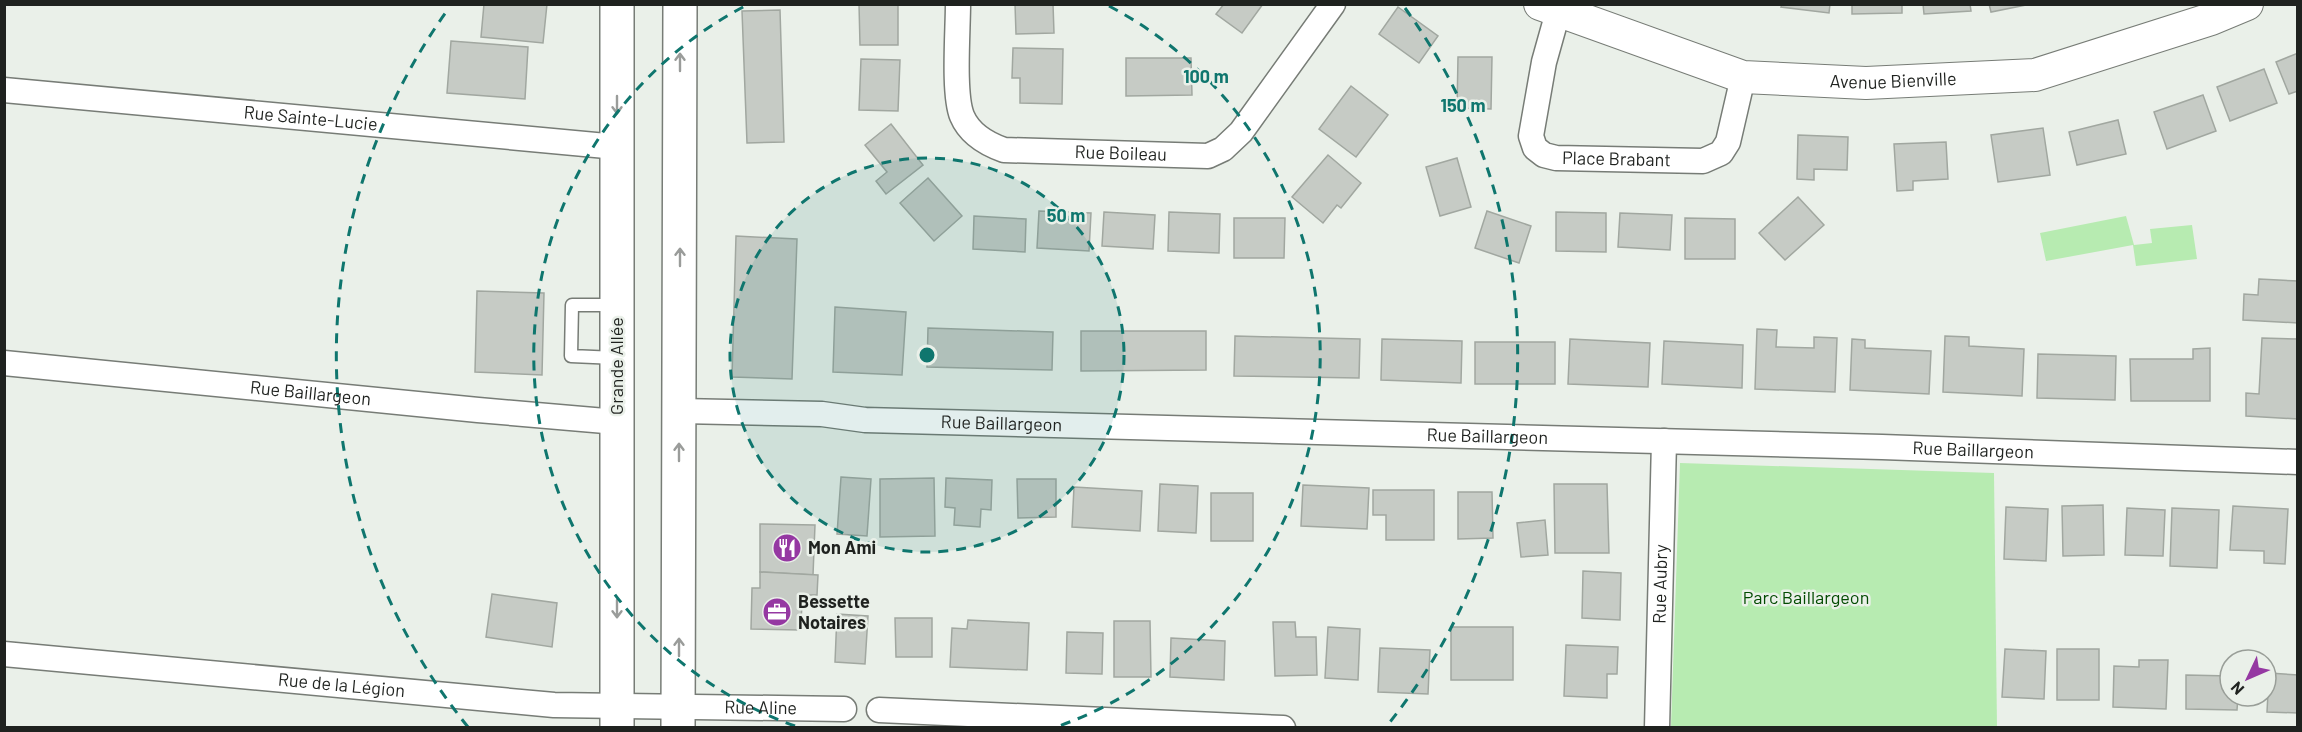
<svg xmlns="http://www.w3.org/2000/svg" width="2302" height="732" viewBox="0 0 2302 732" font-family="Barlow,sans-serif">
<style>
.green{fill:#b7ebb1}
.building{fill:#c6cbc5;stroke:#a1a7a0;stroke-width:1.5}
.lines{fill:none;stroke-linecap:round;stroke-linejoin:round}
.service-casing{stroke:#777c76;stroke-width:15}
.minor-casing{stroke:#777c76;stroke-width:27}
.tertiary-casing{stroke:#777c76;stroke-width:34}
.secondary-casing{stroke:#777c76;stroke-width:36}
.service{stroke:#fff;stroke-width:12}
.minor{stroke:#fff;stroke-width:24}
.tertiary{stroke:#fff;stroke-width:32}
.secondary{stroke:#fff;stroke-width:33}
.oneway{stroke:#9a9c9a}
.ring{fill:none;stroke:#0f766e;stroke-width:3;stroke-dasharray:10 8}
.labels{text-anchor:middle;stroke-width:5;stroke-linejoin:round;paint-order:stroke}
.street-label{font-size:18px;fill:#1f221f;stroke:#eaf0e9}
.poi-label{font-size:18px;font-weight:bold;fill:#1f221f;stroke:#eaf0e9;text-anchor:start}
.park-label{font-size:18px;fill:#024b01;stroke:#eaf0e9}
.centre{fill:#0f766e;stroke:#eaf0e9;stroke-width:3}
.ring-label{font-size:18px;text-anchor:middle;font-weight:bold;fill:#0f766e;stroke:#eaf0e9;stroke-width:5;stroke-linejoin:round;paint-order:stroke}
</style>
<rect width="100%" height="100%" fill="#eaf0e9"/>
<g class="green">
<polygon points="2126,216 2134,245 2152,243 2150,229 2192,225 2197,259 2136,266 2133,245 2046,261 2040,233"/>
<polygon points="1680,463 1994,473 1997,727 1671,727"/>
</g>
<g class="building">
<polygon points="484,4 547,4 543,43 481,37"/>
<polygon points="859,4 898,4 898,45 860,45"/>
<polygon points="1015,4 1053,4 1054,33 1016,34"/>
<polygon points="1224,4 1263,4 1242,33 1216,14"/>
<polygon points="1782,4 1830,4 1829,13 1781,7"/>
<polygon points="1852,4 1902,4 1902,13 1852,14"/>
<polygon points="1923,4 1970,4 1971,11 1924,14"/>
<polygon points="1989,4 2031,4 1991,12"/>
<polygon points="1398,7 1438,36 1419,63 1379,34"/>
<polygon points="780,10 784,142 747,143 742,11"/>
<polygon points="451,41 528,47 525,99 447,93"/>
<polygon points="1013,48 1063,49 1062,104 1020,103 1020,78 1012,78"/>
<polygon points="2298,53 2298,91 2289,94 2276,62"/>
<polygon points="1458,57 1492,57 1491,109 1457,108"/>
<polygon points="1126,58 1191,58 1192,95 1126,96"/>
<polygon points="861,59 900,60 898,111 859,110"/>
<polygon points="2264,69 2277,103 2230,121 2217,87"/>
<polygon points="1351,86 1388,115 1356,157 1319,129"/>
<polygon points="2203,95 2216,131 2167,149 2154,112"/>
<polygon points="2118,120 2126,154 2077,165 2069,132"/>
<polygon points="891,124 923,165 886,194 876,181 887,172 865,145"/>
<polygon points="2043,128 2050,175 1998,182 1991,135"/>
<polygon points="1798,135 1848,137 1847,170 1814,169 1814,180 1797,179"/>
<polygon points="1946,142 1948,179 1913,181 1913,190 1897,191 1894,144"/>
<polygon points="1328,155 1361,183 1341,208 1337,205 1323,223 1292,197"/>
<polygon points="1457,158 1471,207 1440,216 1426,167"/>
<polygon points="928,178 962,216 934,241 900,203"/>
<polygon points="1798,197 1824,225 1785,260 1759,233"/>
<polygon points="1039,211 1091,213 1089,251 1037,248"/>
<polygon points="1487,211 1531,226 1519,263 1475,248"/>
<polygon points="1104,212 1155,215 1153,249 1102,246"/>
<polygon points="1169,212 1220,214 1219,253 1168,251"/>
<polygon points="1556,212 1606,213 1606,252 1556,251"/>
<polygon points="1620,213 1672,215 1670,250 1618,247"/>
<polygon points="974,216 1026,219 1025,252 973,249"/>
<polygon points="1234,218 1285,218 1284,258 1234,258"/>
<polygon points="1685,218 1735,219 1735,259 1685,259"/>
<polygon points="736,236 797,239 792,379 732,377"/>
<polygon points="2259,279 2298,281 2298,323 2243,320 2244,294 2258,295"/>
<polygon points="477,291 544,293 542,375 475,372"/>
<polygon points="835,307 906,312 902,375 833,372"/>
<polygon points="928,328 1053,332 1052,370 927,367"/>
<polygon points="1757,329 1777,330 1776,347 1814,348 1814,337 1837,338 1835,392 1755,389"/>
<polygon points="1081,331 1206,331 1206,370 1081,371"/>
<polygon points="1235,336 1360,339 1359,378 1234,376"/>
<polygon points="1945,336 1969,337 1969,346 2024,349 2022,396 1943,392"/>
<polygon points="2262,338 2298,339 2298,419 2246,416 2246,393 2259,394"/>
<polygon points="1382,339 1462,341 1461,383 1381,380"/>
<polygon points="1570,339 1650,343 1648,387 1568,384"/>
<polygon points="1852,339 1865,340 1865,348 1931,351 1929,394 1850,390"/>
<polygon points="1664,341 1743,345 1742,388 1662,384"/>
<rect x="1475" y="342" width="80" height="42"/>
<polygon points="2210,348 2210,401 2131,401 2130,359 2193,359 2193,349"/>
<polygon points="2038,354 2116,356 2115,400 2037,398"/>
<polygon points="841,477 871,479 867,536 837,534"/>
<polygon points="934,478 935,536 880,537 880,479"/>
<polygon points="946,478 992,480 991,510 981,509 980,527 954,525 955,508 945,507"/>
<polygon points="1017,479 1056,479 1056,517 1018,518"/>
<polygon points="1160,484 1198,486 1196,533 1158,531"/>
<polygon points="1554,484 1607,484 1609,553 1555,553"/>
<polygon points="1303,485 1369,488 1367,529 1301,526"/>
<polygon points="1074,487 1142,491 1140,531 1072,527"/>
<polygon points="1373,490 1434,490 1434,540 1386,540 1386,515 1373,515"/>
<polygon points="1458,492 1492,492 1493,538 1458,539"/>
<rect x="1211" y="493" width="42" height="48"/>
<polygon points="2103,505 2104,555 2063,556 2062,506"/>
<polygon points="2233,506 2288,509 2285,564 2264,563 2264,551 2230,550"/>
<polygon points="2006,507 2048,509 2046,561 2004,559"/>
<polygon points="2127,508 2165,510 2163,556 2125,555"/>
<polygon points="2172,508 2219,510 2217,568 2170,566"/>
<polygon points="1545,520 1548,555 1521,557 1517,523"/>
<polygon points="760,524 815,525 813,575 760,572"/>
<polygon points="1583,571 1621,573 1620,620 1582,618"/>
<polygon points="760,572 818,575 817,595 803,595 800,630 751,629 752,588 760,588"/>
<polygon points="492,594 557,603 552,647 486,637"/>
<polygon points="837,614 868,616 865,664 835,662"/>
<polygon points="895,618 932,618 932,657 896,657"/>
<polygon points="968,620 1029,623 1027,670 950,667 952,628 967,629"/>
<polygon points="1114,621 1150,621 1151,677 1114,677"/>
<polygon points="1273,622 1295,622 1296,637 1316,637 1317,675 1275,676"/>
<polygon points="1328,627 1360,629 1358,680 1325,678"/>
<rect x="1451" y="627" width="62" height="53"/>
<polygon points="1067,632 1103,633 1102,674 1066,673"/>
<polygon points="1171,638 1225,641 1224,680 1170,677"/>
<polygon points="1566,645 1618,647 1617,674 1607,674 1607,698 1564,696"/>
<polygon points="1380,648 1430,650 1428,694 1378,692"/>
<polygon points="2005,649 2046,651 2044,699 2002,697"/>
<rect x="2057" y="649" width="42" height="51"/>
<polygon points="2139,660 2168,660 2166,709 2113,707 2114,666 2139,667"/>
<polygon points="2269,673 2298,675 2298,713 2267,712"/>
<polygon points="2186,675 2230,676 2230,696 2238,696 2237,710 2186,709"/>
</g>
<g class="lines">
<g class="service-casing">
<polyline id="service" points="616,358 571,356 572,305 617,305"/>
</g>
<g class="minor-casing">
<g id="minor">
<path id="s1" d="M958 4C958 31 953 94 962 116 970 135 987 144 1004 150L1208 156 1223 149 1241 132 1333 4"/>
<path id="s2" d="M1558 12 1544 62 1531 136 1535 148 1544 155 1556 158 1703 161 1721 153 1728 142 1743 77"/>
<path id="s3" d="M4 90 617 147"/>
<path id="s4" d="M4 363 478 410 617 422"/>
<path id="s5" d="M680 411 822 414 865 420 1882 447 2298 462"/>
<path id="s6" d="M4 654 554 705 844 709"/>
<polyline points="879,710 1283,728"/>
<path id="s7" d="M1657 728 1664 441"/>
</g>
</g>
<g class="tertiary-casing">
<g id="tertiary">
<path id="s8" d="M1540 4 1743 77 1866 83 2035 75 2211 19 2247 4"/>
</g>
</g>
<g class="secondary-casing">
<g id="secondary">
<polyline points="617,4 617,728"/>
<polyline points="678,728 680,4"/>
</g>
</g>
<use href="#service" class="service"/>
<use href="#minor" class="minor"/>
<use href="#tertiary" class="tertiary"/>
<use href="#secondary" class="secondary"/>
</g>
<defs><path id="oneway-shaft" d="M-6 0H5M1.5-3L5.5 0L1.5 3" fill="none" stroke-width="1.6" stroke-linecap="round" stroke-linejoin="round" transform="scale(1.5)"/></defs>
<g class="oneway">
<use href="#oneway-shaft" transform="translate(680 62) rotate(-90)"/>
<use href="#oneway-shaft" transform="translate(617 105) rotate(90)"/>
<use href="#oneway-shaft" transform="translate(680 257) rotate(-90)"/>
<use href="#oneway-shaft" transform="translate(679 452) rotate(-90)"/>
<use href="#oneway-shaft" transform="translate(617 609) rotate(90)"/>
<use href="#oneway-shaft" transform="translate(679 647) rotate(-90)"/>
</g>
<circle cx="927" cy="355" r="197" fill="#0f766e" fill-opacity=".12"/>
<g class="ring">
<circle cx="927" cy="355" r="197"/>
<path d="M795 726A394 394 0 0 1 745 6M1109 6A394 394 0 0 1 1059 726"/>
<path d="M468 727A591 591 0 0 1 449 8M1405 8A591 591 0 0 1 1386 727"/>
</g>
<defs>
<g id="restaurant-disc" transform="scale(1.5)"><circle r="9.5" fill="#9538a2" stroke="#eaf0e9"/><path d="M-5-6h1v4h1v-4h1v4h1v-4h1v5L-1.5 .5V6h-2V.5L-5-1ZM5-6V6H3V1.5H1.5Q1.5-4 5-6Z" fill="#fff"/></g>
<g id="office-disc" transform="scale(1.5)"><circle r="9.5" fill="#9538a2" stroke="#eaf0e9"/><path d="M-6-3h4V-5.5h4V-3h4V5H-6ZM-1-4.5V-3h2v-1.5ZM-6 0V1H6V0Z" fill="#fff"/></g>
</defs>
<g fill-rule="evenodd">
<use href="#restaurant-disc" x="787" y="548"/>
<use href="#office-disc" x="777" y="612"/>
</g>
<g class="labels">
<g class="street-label">
<text dy="6" stroke="none"><textPath href="#s8" startOffset="366">Avenue Bienville</textPath></text>
<text dy="6" stroke="none"><textPath href="#s3" startOffset="308">Rue Sainte-Lucie</textPath></text>
<text dy="6" stroke="none"><textPath href="#s1" startOffset="285">Rue Boileau</textPath></text>
<text dy="6" stroke="none"><textPath href="#s2" startOffset="224">Place Brabant</textPath></text>
<text transform="translate(617 366) rotate(-90)" y="6">Grande Allée</text>
<text dy="6" stroke="none"><textPath href="#s4" startOffset="308">Rue Baillargeon</textPath></text>
<text dy="6" stroke="none"><textPath href="#s5" startOffset="322">Rue Baillargeon</textPath></text>
<text dy="6" stroke="none"><textPath href="#s5" startOffset="808">Rue Baillargeon</textPath></text>
<text dy="6" stroke="none"><textPath href="#s5" startOffset="1294">Rue Baillargeon</textPath></text>
<text dy="6" stroke="none"><textPath href="#s7" startOffset="144">Rue Aubry</textPath></text>
<text dy="6" stroke="none"><textPath href="#s6" startOffset="339">Rue de la Légion</textPath></text>
<text dy="6" stroke="none"><textPath href="#s6" startOffset="759">Rue Aline</textPath></text>
</g>
<g class="poi-label">
<text x="808" y="554">Mon Ami</text>
<text x="798" y="608">Bessette<tspan x="798" dy="21">Notaires</tspan></text>
</g>
<g class="park-label">
<text x="1806" y="604">Parc Baillargeon</text>
</g>
</g>
<circle cx="927" cy="355" r="9" class="centre"/>
<g class="ring-label">
<text x="1206" y="83">100 m</text>
<text x="1463" y="112">150 m</text>
<text x="1066" y="222">50 m</text>
</g>
<rect width="2302" height="732" fill="none" stroke="#1f221f" stroke-width="12"/>
<g transform="translate(2248 678) rotate(226)"><circle r="28" fill="#eaf0e9" stroke="#999e98" stroke-width="1.5"/>
<path d="M0-4.5L10 22L0 15L-10 22Z" fill="#9538a2"/>
<text y="-9" font-size="16" font-weight="bold" text-anchor="middle" fill="#1f221f">N</text>
</g>
</svg>
